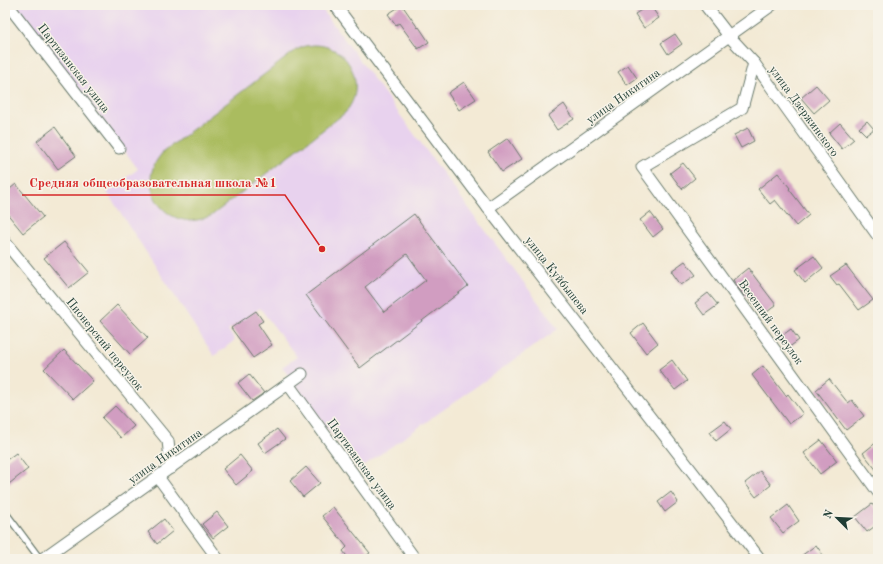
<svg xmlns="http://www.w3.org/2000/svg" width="883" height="564" viewBox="0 0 883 564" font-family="'Old Standard TT',serif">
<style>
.built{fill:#e8d2ee}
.green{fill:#aabc5f;stroke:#647c4a}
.building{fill:#d19dc1;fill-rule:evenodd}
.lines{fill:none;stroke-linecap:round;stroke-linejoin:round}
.lane-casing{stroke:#697a6c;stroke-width:8}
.street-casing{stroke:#697a6c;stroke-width:13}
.lane{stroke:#fff;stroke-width:5.5}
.street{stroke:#fff;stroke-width:11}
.labels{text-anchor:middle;stroke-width:3;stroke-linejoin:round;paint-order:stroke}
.street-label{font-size:12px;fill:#1f3d34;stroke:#f7f3e8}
.leader{fill:none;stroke:#d62828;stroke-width:1.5}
.callout-dot{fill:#d62828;stroke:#f7f3e8;stroke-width:1.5}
.callout-label{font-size:13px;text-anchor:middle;font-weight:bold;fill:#d62828;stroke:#f7f3e8;stroke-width:3;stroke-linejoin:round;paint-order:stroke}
</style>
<rect width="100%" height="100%" fill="#f7f3e8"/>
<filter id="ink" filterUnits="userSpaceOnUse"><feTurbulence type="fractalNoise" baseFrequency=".025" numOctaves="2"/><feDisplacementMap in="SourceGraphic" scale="8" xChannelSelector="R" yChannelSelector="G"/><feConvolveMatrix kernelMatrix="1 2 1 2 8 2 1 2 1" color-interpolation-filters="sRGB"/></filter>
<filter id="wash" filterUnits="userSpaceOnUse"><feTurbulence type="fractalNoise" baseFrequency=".012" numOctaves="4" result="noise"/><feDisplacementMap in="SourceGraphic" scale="16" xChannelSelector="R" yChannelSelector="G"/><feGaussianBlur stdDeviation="0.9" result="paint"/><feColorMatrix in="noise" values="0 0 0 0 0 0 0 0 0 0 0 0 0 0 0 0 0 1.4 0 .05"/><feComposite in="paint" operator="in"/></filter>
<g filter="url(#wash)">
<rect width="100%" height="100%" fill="#f3ead5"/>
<polygon class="built" points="16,5 319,5 558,329 358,470 282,367 297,357 260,308 228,330 235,340 214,356 107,192 138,169"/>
<path class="green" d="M314 45C320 45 327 46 332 49 350 57 359 78 354 97 352 103 349 108 345 113L211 216C202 219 194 222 184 220 161 216 145 191 153 168 155 162 159 157 163 152L296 50 305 46Z"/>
<g id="blocks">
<g class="building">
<polygon points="402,5 418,28 419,27 429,42 418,49 399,23 396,25 388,14"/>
<polygon points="649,5 650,5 659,18 644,28 635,14"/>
<polygon points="675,34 682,44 668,54 661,43"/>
<polygon points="628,65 637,78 627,85 618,72"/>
<polygon points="464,82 476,99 459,110 448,93"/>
<polygon points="816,85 829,100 814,113 801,98"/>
<polygon points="564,104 574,119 557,130 548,116"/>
<polygon points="867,121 874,129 866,135 859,128"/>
<polygon points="840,123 854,139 842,149 829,133"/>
<polygon points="55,127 76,156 58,169 37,141"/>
<polygon points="748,128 754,141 741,148 734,135"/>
<polygon points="508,138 522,159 502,172 488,152"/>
<polygon points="683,163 695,178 682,189 670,173"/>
<polygon points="778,173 790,188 789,189 809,215 796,226 775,200 770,204 758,189"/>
<polygon points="16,184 43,217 23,233 5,211 5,193"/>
<polygon points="650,212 663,229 653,237 640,220"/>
<path d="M414 214 468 286 360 368 306 295ZM407 254 426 280 384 312 365 287Z"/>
<polygon points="64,242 89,272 69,288 44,258"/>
<polygon points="814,256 823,268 805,283 795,270"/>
<polygon points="685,261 696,275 681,285 671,271"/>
<polygon points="846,265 873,300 859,310 839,284 837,285 830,276"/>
<polygon points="748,268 776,305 762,316 746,295 744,296 733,280"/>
<polygon points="708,293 718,305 704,315 695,303"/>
<polygon points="117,305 148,338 130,354 100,321"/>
<polygon points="256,311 263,321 258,324 272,345 253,358 231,328"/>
<polygon points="643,323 658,343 646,353 631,333"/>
<polygon points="791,329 799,340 788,348 780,337"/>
<polygon points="64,350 93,381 73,399 44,369"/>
<polygon points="672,360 687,381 675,390 659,370"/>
<polygon points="763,366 786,396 788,394 803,414 789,424 752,375"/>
<polygon points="249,374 264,393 252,401 238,383"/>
<polygon points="829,379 848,403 852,400 864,416 846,430 816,390"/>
<polygon points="115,406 134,426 121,438 102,418"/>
<polygon points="725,421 731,429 716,441 710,432"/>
<polygon points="277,429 285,439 265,453 258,443"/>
<polygon points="821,440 837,461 820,474 804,453"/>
<polygon points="878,441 878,472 863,453"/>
<polygon points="16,453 28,469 5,487 5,461"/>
<polygon points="240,455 253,471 236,485 223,469"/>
<polygon points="306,467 320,483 303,497 290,481"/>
<polygon points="760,471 771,485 756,497 745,483"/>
<polygon points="671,492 678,502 665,512 658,502"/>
<polygon points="872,504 878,511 878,524 867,532 855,517"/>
<polygon points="788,505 799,521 783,533 771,518"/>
<polygon points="333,507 370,553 362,559 349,559 343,551 347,547 322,516"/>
<polygon points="217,512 228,526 213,538 202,524"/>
<polygon points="164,519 173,531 157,544 148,532"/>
<polygon points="816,545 826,559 797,559"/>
</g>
</g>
</g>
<g filter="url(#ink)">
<use href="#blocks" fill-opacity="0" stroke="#697a6c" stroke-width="1"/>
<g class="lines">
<g class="lane-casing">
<polyline id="lane" points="5,512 40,559"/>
</g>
<g class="street-casing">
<g id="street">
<polyline points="8,5 119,148"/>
<polyline points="335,5 488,208 760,559"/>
<polyline points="705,5 729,36 754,63 878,236"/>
<polyline points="754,63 742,108 642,167 878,492"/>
<polyline points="488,208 772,5"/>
<polyline points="5,242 168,441 171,468"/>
<polyline points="288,384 415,559"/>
<polyline points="158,477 218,559"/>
<polyline points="42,559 302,374"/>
</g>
</g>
<use href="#lane" class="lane"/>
<use href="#street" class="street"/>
</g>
</g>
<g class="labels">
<g class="street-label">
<text transform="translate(74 68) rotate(52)" y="4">Партизанская улица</text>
<text transform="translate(623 96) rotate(-35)" y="4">улица Никитина</text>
<text transform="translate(804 111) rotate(54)" y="4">улица Дзержинского</text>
<text transform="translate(557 275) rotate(52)" y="4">улица Куйбышева</text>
<text transform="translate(771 322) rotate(54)" y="4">Весенний переулок</text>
<text transform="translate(105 344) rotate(51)" y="4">Пионерский переулок</text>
<text transform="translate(165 456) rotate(-35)" y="4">улица Никитина</text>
<text transform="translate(362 464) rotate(54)" y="4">Партизанская улица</text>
</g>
</g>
<path class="leader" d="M322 249L285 195H22"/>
<circle class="callout-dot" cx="322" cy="249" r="4"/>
<g class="callout-label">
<text x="153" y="187">Средняя общеобразовательная школа №1</text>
</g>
<rect width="883" height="564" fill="none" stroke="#f7f3e8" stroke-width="20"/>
<g transform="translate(837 518) rotate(294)" stroke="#f7f3e8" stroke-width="3" paint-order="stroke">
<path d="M0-3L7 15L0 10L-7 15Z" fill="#1f3d34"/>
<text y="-6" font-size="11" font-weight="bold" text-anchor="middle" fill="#1f3d34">N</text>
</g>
</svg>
